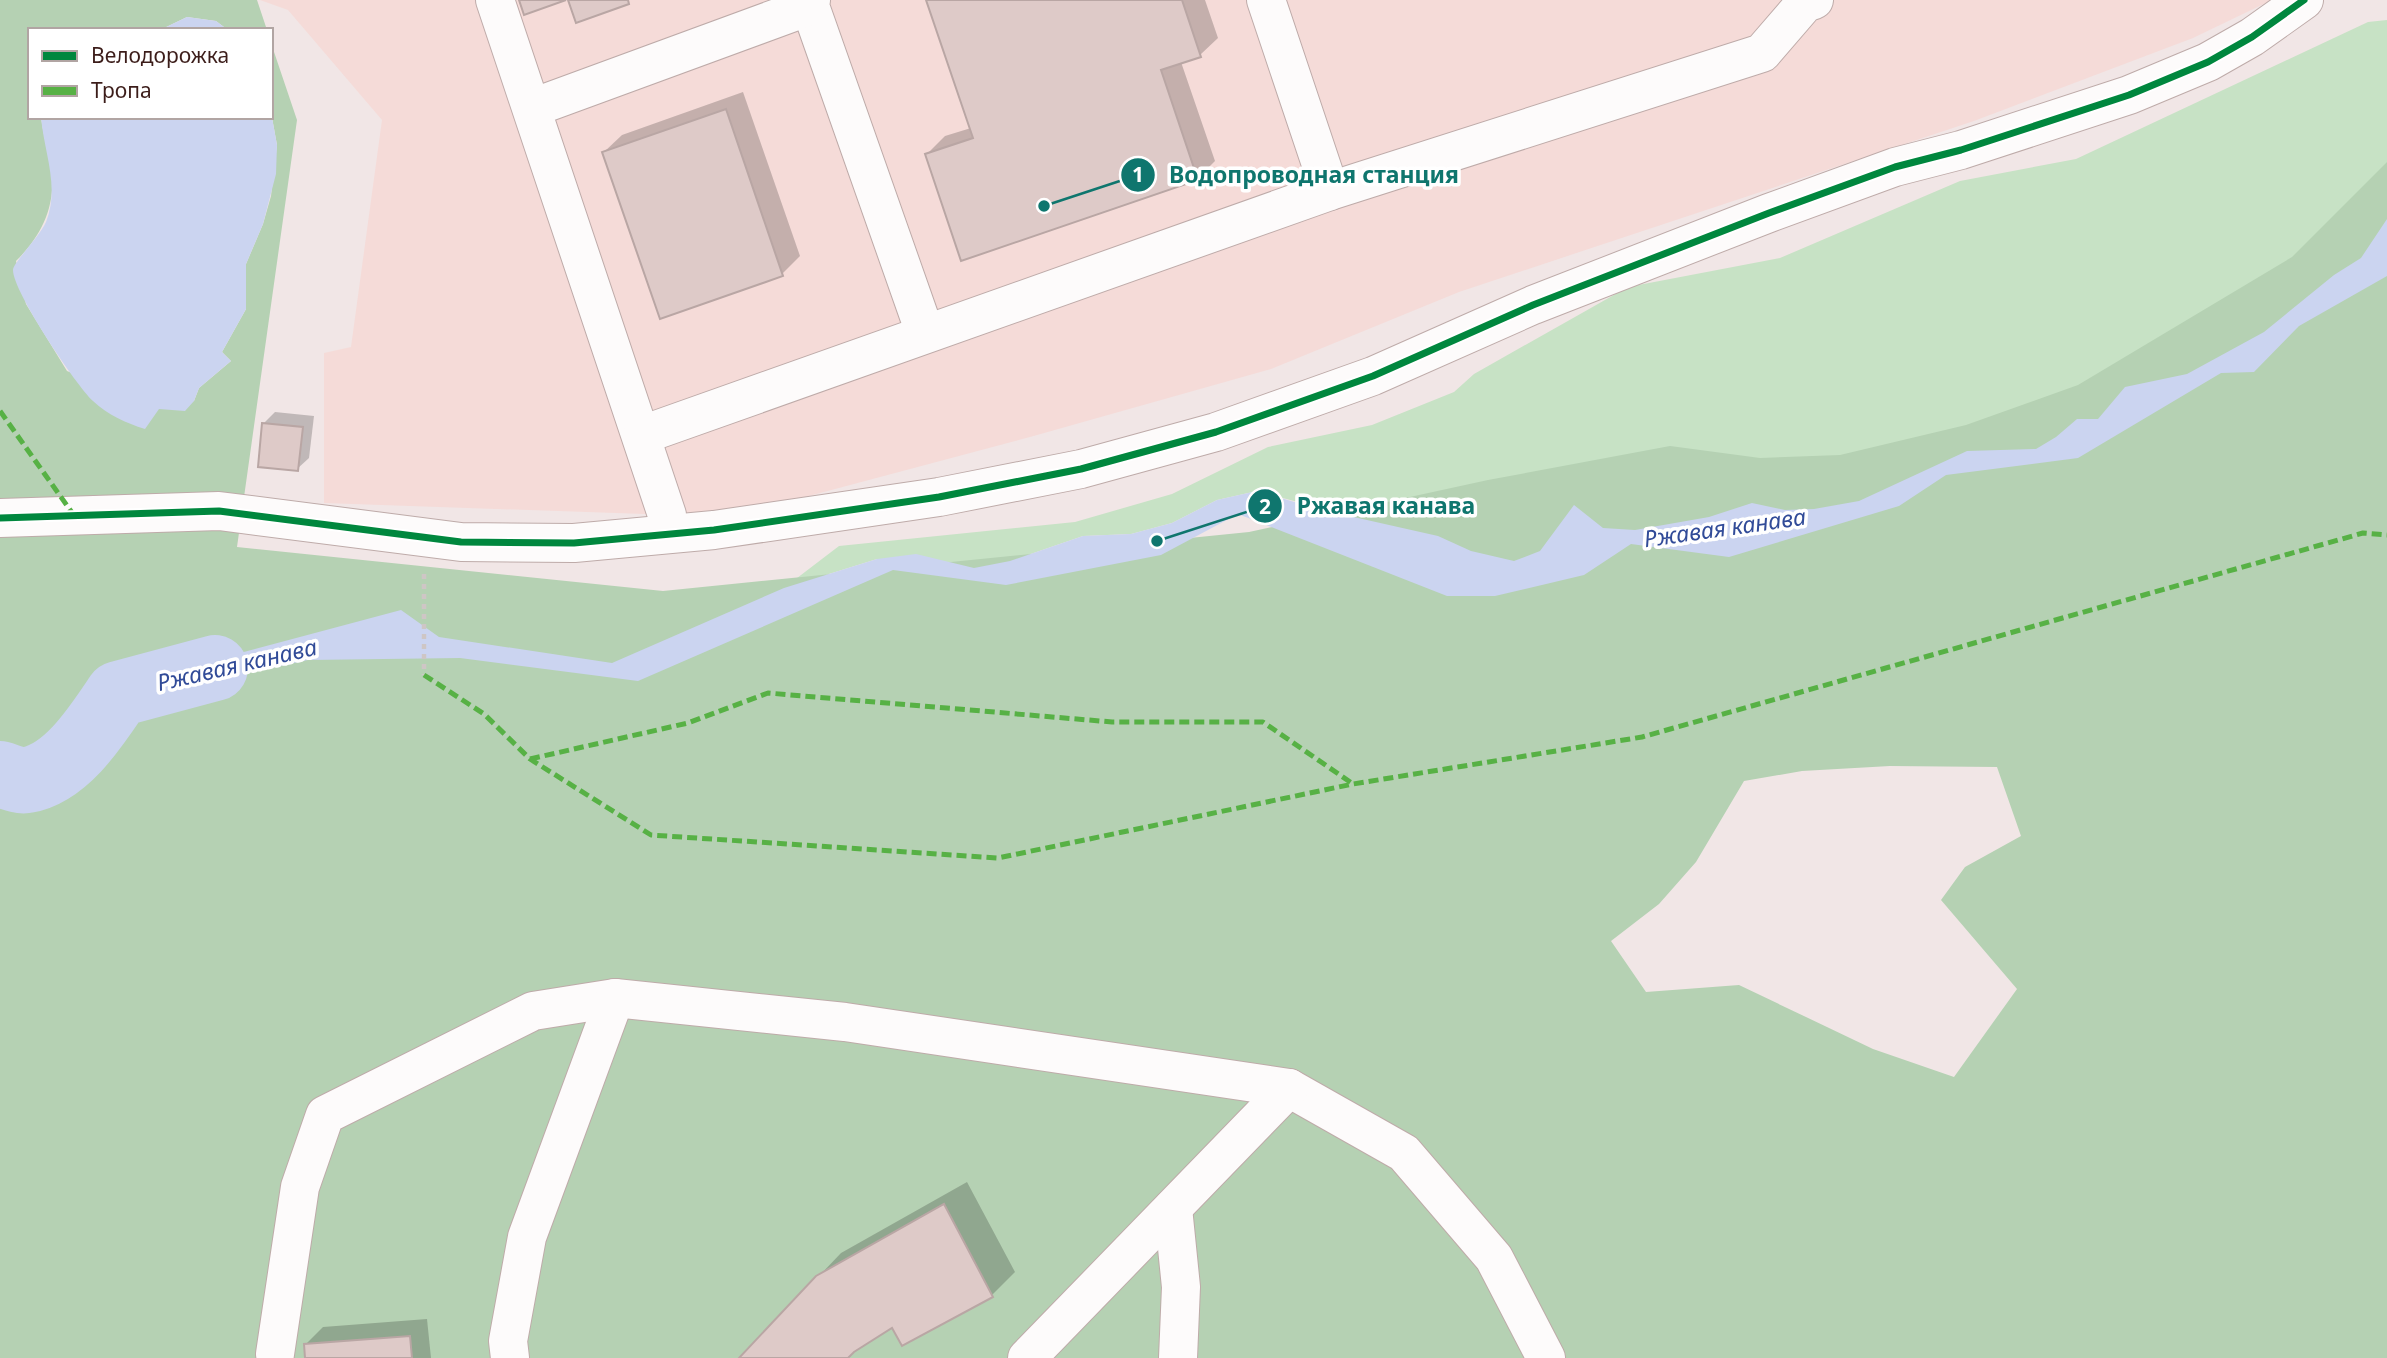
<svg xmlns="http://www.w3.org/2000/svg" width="2387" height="1358" viewBox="0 0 2387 1358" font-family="'Noto Sans',sans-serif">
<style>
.built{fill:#f5dbd8}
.green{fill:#c7e2c5}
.forest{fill:#b5d1b3;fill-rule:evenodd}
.water{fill:#cbd4f0}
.shadow{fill:#0003}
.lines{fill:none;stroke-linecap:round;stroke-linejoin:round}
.river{stroke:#cbd4f0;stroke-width:66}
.building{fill:#decac8;stroke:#b9a6a4;stroke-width:2}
.minor-casing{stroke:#beaba9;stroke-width:40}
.path{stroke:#cec6c5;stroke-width:4.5;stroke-dasharray:5 5;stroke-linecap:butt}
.minor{stroke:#fdfbfb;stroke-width:38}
.quiet{stroke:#57b145;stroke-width:5;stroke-dasharray:10 5;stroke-linecap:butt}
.cycleway-casing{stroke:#fff;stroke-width:11}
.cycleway{stroke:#00873e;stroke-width:7}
.labels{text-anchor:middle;stroke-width:7;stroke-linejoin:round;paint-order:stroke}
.water-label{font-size:23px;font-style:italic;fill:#314b98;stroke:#fff}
.leader{fill:none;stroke:#0f766e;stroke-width:2.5}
.callout-dot{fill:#0f766e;stroke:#fff;stroke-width:2.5}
.mark-label{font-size:21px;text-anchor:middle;font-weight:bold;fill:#fff}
.callout-label{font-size:23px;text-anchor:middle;font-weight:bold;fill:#0f766e;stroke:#fff;stroke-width:7;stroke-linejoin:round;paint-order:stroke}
</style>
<rect width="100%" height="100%" fill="#f1e6e6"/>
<polygon class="built" points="260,0 2272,0 2193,38 1974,121 1459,292 1271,369 1030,437 730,517 324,503 324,353 351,347 382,120 288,10"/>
<polygon class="green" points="2387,20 2387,219 2216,360 1515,561 1257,491 1217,500 1172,523 1131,534 1083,536 1010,561 974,568 877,559 784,588 839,546 1075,522 1172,494 1268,447 1372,425 1454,392 1474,374 1628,287 1780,258 1960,181 2076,159 2368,22"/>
<path class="forest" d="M0 0H257L267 30H228L216 21 187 17 160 30H30V117H41C43 134 48 150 51 167 57 204 42 236 16 261L26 304 67 371 158 408 194 401 199 388 231 361 222 352 246 309V264L263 224 271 196 277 145 271 112V43L297 120 237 547 663 591 1249 532 1488 480 1670 446 1760 458 1840 455 1966 425 2078 385 2292 257 2387 162V1358H0ZM1890 766 1997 767 2021 836 1965 867 1941 900 2017 989 1954 1077 1873 1049 1739 985 1646 992 1611 941 1659 904 1696 862 1744 781 1802 771Z"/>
<g class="water">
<polygon points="187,17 216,21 228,30 160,30"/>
<path d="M271 112 277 145 276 174 263 224 246 264V309L222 352 231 361 199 388 194 401 185 411 159 409 145 429C126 423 108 415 93 401 76 385 13 292 13 270 13 263 40 236 46 222 60 186 44 153 41 117H271Z"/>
<polygon points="2387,219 2387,276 2299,326 2254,372 2221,373 2078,458 1946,475 1899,506 1729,557 1631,544 1584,575 1495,596 1447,596 1238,514 1161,555 1006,585 893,570 638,681 460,658 308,660 128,698 45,784 0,777 0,764 32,767 142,679 401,610 439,637 612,663 784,588 877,559 916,554 974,568 1010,561 1083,536 1131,534 1172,523 1217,500 1257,491 1318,509 1438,536 1471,551 1514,561 1540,551 1574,505 1603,528 1635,530 1709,517 1752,503 1785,510 1814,509 1859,501 1967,451 2036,449 2056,437 2077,419 2098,419 2125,387 2187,374 2264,332 2334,275 2361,258"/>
</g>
<g class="shadow">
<polygon points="928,0 1205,0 1218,38 1200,55 1181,62 1215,161 1197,179 927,154 945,136 971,128"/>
<polygon points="743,92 800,256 782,274 604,152 622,135"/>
<polygon points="275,412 314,416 309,458 297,469 263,424"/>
<polygon points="967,1182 1015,1272 992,1295 892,1325 856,1348 847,1358 741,1358 841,1253"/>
<polygon points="427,1319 431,1358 306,1358 305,1345 323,1327"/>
</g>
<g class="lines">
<path class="river" d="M0 774C8 776 19 782 27 780 67 773 97 725 118 694L215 668"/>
</g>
<g class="building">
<polygon points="519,0 566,0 524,15"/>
<polygon points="568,0 628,0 629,4 576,23"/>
<polygon points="926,0 1182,0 1201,57 1161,70 1198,180 961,261 925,154 973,138"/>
<polygon points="726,109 783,276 660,319 602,152"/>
<polygon points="262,423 303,427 298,471 258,467"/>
<polygon points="944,1204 993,1297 902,1346 892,1328 854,1352 848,1358 739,1358 816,1276"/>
<polygon points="410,1336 412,1358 305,1358 304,1344"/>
</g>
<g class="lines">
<g class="minor-casing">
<g id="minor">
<polyline points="495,0 667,515 666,534"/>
<polyline points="811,0 810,6 925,333"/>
<polyline points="1266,0 1330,191"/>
<polyline points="532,108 810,6"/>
<polyline points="642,435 1330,191 1762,53 1805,3 1814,0"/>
<polyline points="0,518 219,511 461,542 574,543 714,530 939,497 1081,469 1216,432 1373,376 1533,305 1769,213 1895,167 1961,150 2129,95 2208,62 2252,37 2304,0"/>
<polyline points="1173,1208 1181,1287 1178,1358"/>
<polyline points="275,1354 300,1187 325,1115 533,1011 615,998 845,1022 1289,1088 1404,1153 1494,1258 1546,1358"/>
<polyline points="510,1358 508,1341 527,1237 615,998"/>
<polyline points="1027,1358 1289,1088"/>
</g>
</g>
<polyline class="path" points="424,574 424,675"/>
<use href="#minor" class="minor"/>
<g class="quiet">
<polyline points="0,411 73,514"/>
<polyline points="424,675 484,714 530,759 651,835 998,858 1353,784 1642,737 2363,533 2387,535"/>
<polyline points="530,759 688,723 768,693 1112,722 1263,722 1353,784"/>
</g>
<g class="cycleway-casing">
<polyline id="cycleway" points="0,518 219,511 461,542 574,543 714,530 939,497 1081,469 1216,432 1373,376 1533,305 1769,213 1895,167 1961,150 2129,95 2208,62 2252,37 2304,0"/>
</g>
<use href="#cycleway" class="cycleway"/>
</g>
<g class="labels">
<g class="water-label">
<text transform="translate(1725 528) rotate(-8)" y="8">Ржавая канава</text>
<text transform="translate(237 665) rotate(-13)" y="8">Ржавая канава</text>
</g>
</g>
<path class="leader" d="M1044 206L1138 175M1157 541L1265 506"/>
<g class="callout-dot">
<circle cx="1044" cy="206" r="7"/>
<circle cx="1157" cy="541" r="7"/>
<circle cx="1138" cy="175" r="18"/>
<circle cx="1265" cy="506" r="18"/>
</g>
<g class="mark-label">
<text x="1138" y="182">1</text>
<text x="1265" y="514">2</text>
</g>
<g class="callout-label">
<text x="1314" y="183">Водопроводная станция</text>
<text x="1386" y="514">Ржавая канава</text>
</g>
<rect x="28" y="28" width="245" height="91" fill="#ffffff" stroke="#b1a5a3" stroke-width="2"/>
<rect x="42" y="51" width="35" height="10" fill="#00873e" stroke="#b1a5a3" stroke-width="2"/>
<text x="91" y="63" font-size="21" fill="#3c1d1a">Велодорожка</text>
<rect x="42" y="86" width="35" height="10" fill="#57b145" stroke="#b1a5a3" stroke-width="2"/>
<text x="91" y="98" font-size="21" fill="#3c1d1a">Тропа</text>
</svg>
